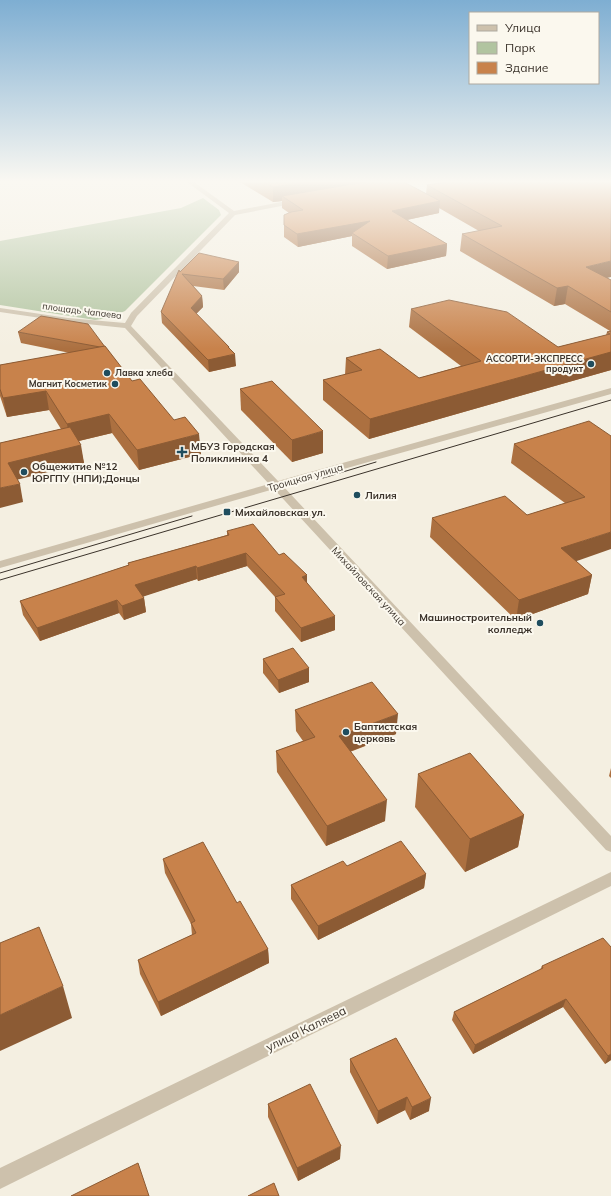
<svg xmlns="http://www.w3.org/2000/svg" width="611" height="1196" viewBox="0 0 611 1196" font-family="Mulish,sans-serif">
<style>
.green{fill:#b1c4a0}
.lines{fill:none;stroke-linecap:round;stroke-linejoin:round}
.minor{fill:#cdc1ac;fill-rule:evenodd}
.tram{stroke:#3b332b;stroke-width:1}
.wall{fill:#ac7040}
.shaded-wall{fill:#8c5b34}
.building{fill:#c8824b;stroke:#8c5b34}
.poi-dot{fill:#1f4d5e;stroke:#fbf8ee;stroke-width:1.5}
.labels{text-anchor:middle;stroke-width:4;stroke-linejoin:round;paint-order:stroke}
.far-street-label{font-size:9px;fill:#3b332b;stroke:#fbf8ee}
.far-poi-label{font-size:9px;font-weight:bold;fill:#3b332b;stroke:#fbf8ee;text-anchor:end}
.poi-label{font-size:10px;font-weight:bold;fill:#3b332b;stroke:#fbf8ee;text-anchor:start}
.street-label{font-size:10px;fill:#3b332b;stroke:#fbf8ee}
.near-street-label{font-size:12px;fill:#3b332b;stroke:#fbf8ee}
</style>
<rect width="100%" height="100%" fill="#f4efe1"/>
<polygon class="green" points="203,198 219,210 221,215 125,311 108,318 95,320 0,305 0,241 181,208"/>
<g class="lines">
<g class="minor">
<polygon points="187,182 194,182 234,211 297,199 300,201 297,203 235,215 137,316 131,326 278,481 611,388 611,394 283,486 611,836 611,852 606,850 274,489 0,568 0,561 269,484 125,328 68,322 0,312 0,308 68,318 125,323 131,313 229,213"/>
<polygon points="396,182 410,182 388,187 385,185"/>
<polygon points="611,872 611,886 0,1189 0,1168"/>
</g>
<g class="tram">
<polyline points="323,478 376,462"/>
<polyline points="0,573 192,516"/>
<polyline points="0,580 611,400"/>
</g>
</g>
<g class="wall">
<polygon points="240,182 404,182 426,194 427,185 611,280 611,370 369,439 323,400 323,380 345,375 346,358 419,378 461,366 409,327 411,309 558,347 606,335 607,332 610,331 565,304 554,306 460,251 462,234 479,231 439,208 439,213 407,220 447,244 446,256 387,269 352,246 352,236 298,247 284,237 284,215 289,213 282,208 282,201 273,202"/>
<polygon points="239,262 239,272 224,290 193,286 202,296 203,307 196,314 229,347 236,366 209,372 162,323 161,312 180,272"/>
<polygon points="18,332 105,347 132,381 201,454 139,470 112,433 79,441 84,463 17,479 23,502 0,443 61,429 49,410 7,417 0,396 0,365 70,353 21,343"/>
<polygon points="240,389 323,453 292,462 241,410"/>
<polygon points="611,436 576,561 592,575 588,594 516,620 430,537 432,518 527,515 565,503 511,463 514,444"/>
<polygon points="227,531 279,555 307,583 335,630 301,642 275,611 275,597 247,566 198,581 197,579 143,596 144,598 146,612 124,620 119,613 40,641 23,615 20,601 129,565 128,563 227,535"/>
<polygon points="263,659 309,668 309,682 279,693 263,673"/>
<polygon points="295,710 396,734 350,752 385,821 326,846 277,772 276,751 303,741 296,731"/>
<polygon points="611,768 611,778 609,776"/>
<polygon points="418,774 524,815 518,847 465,872 415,807"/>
<polygon points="163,859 237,903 268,949 269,963 161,1016 140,974 138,960 192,935 191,924 165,873"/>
<polygon points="347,866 426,874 424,888 318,940 291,899 291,885"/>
<polygon points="611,947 611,1060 605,1064 563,1007 473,1054 452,1020 454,1012 540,970 542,966"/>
<polygon points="350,1059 429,1111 410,1120 405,1110 377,1124 350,1072"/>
<polygon points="268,1104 340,1159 298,1181 268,1117"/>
</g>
<g class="shaded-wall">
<polygon points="306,182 384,182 282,196 282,201 273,202 273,187"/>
<polygon points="440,201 439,213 392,223 392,211"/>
<polygon points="370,221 352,233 352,236 298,247 297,234"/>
<polygon points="447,244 446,256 387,269 388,256"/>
<polygon points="611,261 611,277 583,284 586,267"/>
<polygon points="239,262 239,272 224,290 223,279"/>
<polygon points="568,286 565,304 554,306 557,288"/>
<polygon points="202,296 203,307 191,319 191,308"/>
<polygon points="228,347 229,347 229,356 235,354 236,366 209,372 208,360"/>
<polygon points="611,352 611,370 369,439 370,419"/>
<polygon points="46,391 49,410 7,417 3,398"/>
<polygon points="109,414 112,433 70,443 67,424"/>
<polygon points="323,431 323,453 292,462 292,440"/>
<polygon points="199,434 201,454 139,470 137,450"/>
<polygon points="81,445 84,463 12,481 8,463"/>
<polygon points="20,484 23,502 0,508 0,488"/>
<polygon points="611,532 611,549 557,568 561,548"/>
<polygon points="246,553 247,566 198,581 197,568"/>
<polygon points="196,566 197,579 136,599 135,585"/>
<polygon points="307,575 307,589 302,577"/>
<polygon points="592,575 588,594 516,620 519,600"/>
<polygon points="144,598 146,612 124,620 122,606"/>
<polygon points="117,600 119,613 40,641 37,628"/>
<polygon points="335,616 335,630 301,642 301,628"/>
<polygon points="309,668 309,682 279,693 278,680"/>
<polygon points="398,714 396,734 338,756 339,736"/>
<polygon points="387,800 385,821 326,846 327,826"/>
<polygon points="524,815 518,847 465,872 470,839"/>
<polygon points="426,874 424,888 318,940 318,926"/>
<polygon points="268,949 269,963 161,1016 158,1002"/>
<polygon points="63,986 72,1018 0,1051 0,1015"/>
<polygon points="566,999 563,1007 473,1054 475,1045"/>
<polygon points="611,1054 611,1060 605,1064 608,1056"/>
<polygon points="407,1097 405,1110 377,1124 378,1111"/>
<polygon points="431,1098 429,1111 410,1120 412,1107"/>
<polygon points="341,1146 340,1159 298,1181 297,1168"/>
</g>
<g class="building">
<polygon points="264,182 306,182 273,187"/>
<polygon points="365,182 404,182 440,201 392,211 447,244 388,256 352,233 370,221 297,234 284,225 284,215 291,212 303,210 282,196"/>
<polygon points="446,182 611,182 611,261 586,267 611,280 611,312 568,286 557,288 462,234 502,226 427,185"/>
<polygon points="199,253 239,262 223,279 182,274 202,296 191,308 229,347 228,347 235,354 208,360 161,312 179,270 180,272"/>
<polygon points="449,300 507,312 558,347 610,334 607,332 611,331 611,352 370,419 323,380 362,370 346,358 380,349 419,378 481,361 411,309"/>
<polygon points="41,316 88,324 105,347 100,347 18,332"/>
<polygon points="105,346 132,381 140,379 174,420 185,417 199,434 137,450 109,414 67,424 46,391 3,398 0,389 0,365"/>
<polygon points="272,381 323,431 292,440 240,389"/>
<polygon points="589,421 611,436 611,532 561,548 592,575 519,600 432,518 505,496 527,515 585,497 514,444"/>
<polygon points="70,427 81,445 8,463 20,484 0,488 0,443"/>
<polygon points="253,524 279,555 284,553 307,575 302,577 335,616 301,628 275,597 285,594 246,553 197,568 196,566 135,585 144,598 122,606 117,600 37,628 20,601 129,565 128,563 229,535 227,531"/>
<polygon points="293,648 309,668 278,680 263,659"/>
<polygon points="372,682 398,714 339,736 387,800 327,826 276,751 315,737 295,710"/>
<polygon points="470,753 524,815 470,839 418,774"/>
<polygon points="401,841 426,874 318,926 291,885 343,861 347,866"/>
<polygon points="203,842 237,903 240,901 268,949 158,1002 138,960 196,933 191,923 195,921 163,859"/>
<polygon points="39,927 63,986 0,1015 0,943"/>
<polygon points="603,938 611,947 611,1054 608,1056 566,999 475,1045 454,1012 543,968 542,966"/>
<polygon points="396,1038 431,1098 412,1107 407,1097 378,1111 350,1059"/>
<polygon points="310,1084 341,1146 297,1168 268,1104"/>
<polygon points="138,1163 149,1196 71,1196"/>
<polygon points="274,1183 279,1196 248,1196"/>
</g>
<linearGradient id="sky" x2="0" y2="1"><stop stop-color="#7eaed2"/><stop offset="0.52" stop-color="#faf8f2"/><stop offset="1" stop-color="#faf8f2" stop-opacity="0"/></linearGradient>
<rect width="611" height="349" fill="url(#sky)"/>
<g class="poi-dot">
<circle cx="591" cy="364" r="4"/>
<circle cx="107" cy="373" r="4"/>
<circle cx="115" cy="384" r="4"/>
<path d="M180 446h4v4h4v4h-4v4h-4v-4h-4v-4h4z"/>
<circle cx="24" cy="472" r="4"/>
<circle cx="357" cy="495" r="4"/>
<rect x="223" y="508" width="8" height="8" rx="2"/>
<circle cx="540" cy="623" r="4"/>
<circle cx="346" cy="732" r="4"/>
</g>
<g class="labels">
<g class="far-street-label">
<text transform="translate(82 311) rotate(7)" y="3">площадь Чапаева</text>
</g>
<g class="far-poi-label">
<text x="583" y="362">АССОРТИ-ЭКСПРЕСС<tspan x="583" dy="10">продукт</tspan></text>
<text x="115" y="376" text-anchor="start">Лавка хлеба</text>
<text x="107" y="387">Магнит Косметик</text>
</g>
<g class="poi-label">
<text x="191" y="450">МБУЗ Городская<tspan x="191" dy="12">Поликлиника 4</tspan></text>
<text x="32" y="470">Общежитие №12<tspan x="32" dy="12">ЮРГПУ (НПИ);Донцы</tspan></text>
<text x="365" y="499">Лилия</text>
<text x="235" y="516">Михайловская ул.</text>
<text x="532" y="621" text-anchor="end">Машиностроительный<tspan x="532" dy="12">колледж</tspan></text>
<text x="354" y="730">Баптистская<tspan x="354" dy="12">церковь</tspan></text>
</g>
<g class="street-label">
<text transform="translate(305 477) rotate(-16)" y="4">Троицкая улица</text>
<text transform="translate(369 586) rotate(47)" y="4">Михайловская улица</text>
</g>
<g class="near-street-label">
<text transform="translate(306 1029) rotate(-26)" y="4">улица Каляева</text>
</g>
</g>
<rect x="469" y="12" width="130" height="72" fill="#fbf8ee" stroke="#aea9a0"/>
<rect x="477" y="25" width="20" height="6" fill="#cdc1ac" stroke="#aea9a0"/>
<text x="505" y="32" font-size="12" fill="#3b332b">Улица</text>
<rect x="477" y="42" width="20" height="12" fill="#b1c4a0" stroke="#aea9a0"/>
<text x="505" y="52" font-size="12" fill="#3b332b">Парк</text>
<rect x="477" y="62" width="20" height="12" fill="#c8824b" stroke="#aea9a0"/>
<text x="505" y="72" font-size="12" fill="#3b332b">Здание</text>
</svg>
